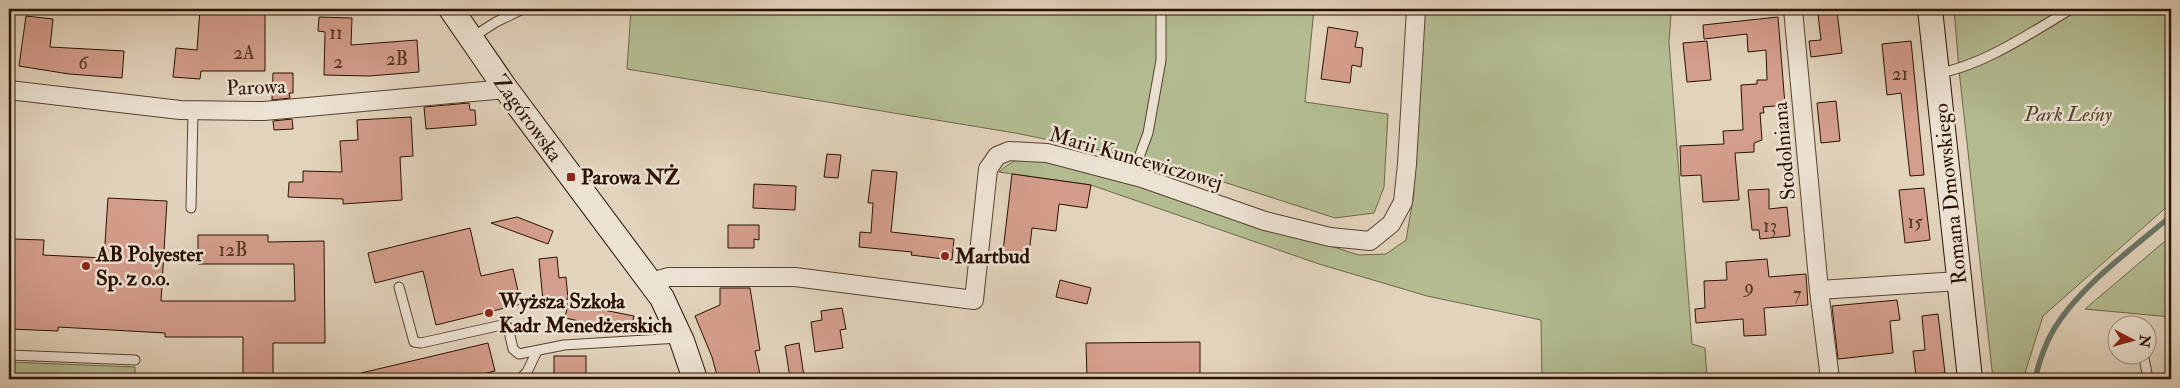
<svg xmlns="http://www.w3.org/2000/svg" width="2180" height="388" viewBox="0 0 2180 388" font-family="'IM FELL Double Pica',serif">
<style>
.green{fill:#b3bc91;stroke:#6e6648}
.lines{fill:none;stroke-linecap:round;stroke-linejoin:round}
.stream{stroke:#6a7567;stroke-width:5.5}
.building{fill:#d49e8c;stroke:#291100}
.lane-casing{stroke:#57422f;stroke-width:11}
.street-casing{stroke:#57422f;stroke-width:20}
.secondary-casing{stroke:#291100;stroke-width:26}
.lane{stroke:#ece2d3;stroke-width:9}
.street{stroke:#ece2d3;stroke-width:18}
.secondary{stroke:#ece2d3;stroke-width:24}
.poi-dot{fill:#8f2418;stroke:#ece2d3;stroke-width:2}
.labels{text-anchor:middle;stroke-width:5;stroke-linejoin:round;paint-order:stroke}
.number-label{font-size:19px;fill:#543423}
.street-label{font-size:21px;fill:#291100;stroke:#ece2d3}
.park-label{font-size:21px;font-style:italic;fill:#52442c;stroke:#ece2d3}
.poi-label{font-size:21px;font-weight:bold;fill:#291100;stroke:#ece2d3;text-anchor:start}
</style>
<rect width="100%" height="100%" fill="#e2d3bc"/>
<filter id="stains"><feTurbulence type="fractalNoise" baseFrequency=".004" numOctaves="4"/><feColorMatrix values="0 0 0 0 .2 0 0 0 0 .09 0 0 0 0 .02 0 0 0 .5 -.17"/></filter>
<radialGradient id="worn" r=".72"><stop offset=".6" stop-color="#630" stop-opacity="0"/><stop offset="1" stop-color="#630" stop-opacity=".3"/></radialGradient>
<g class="green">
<polygon points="631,9 1314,9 1305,102 1388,114 1384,187 1374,213 1335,218 1168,164 1015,133 627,69"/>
<path d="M1421 9H1633L1671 14 1669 43 1692 344 1705 348 1707 379H1542L1541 320 1427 296 1319 264 1091 185 999 172C1018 154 1031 157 1056 160L1359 255 1386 254 1406 240 1414 193 1412 157Z"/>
<polygon points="1954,9 2171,9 2171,203 2043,316 2023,379 1993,379 1959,70"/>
<polygon points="2171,236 2171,317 2085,309"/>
<polygon points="9,362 135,367 135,379 9,379"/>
</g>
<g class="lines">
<path class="stream" d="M2035 379C2039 362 2045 344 2054 329 2081 285 2132 249 2171 216"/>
</g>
<g class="building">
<polygon points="200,9 265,11 265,71 201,71 200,79 173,77 176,48 197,50"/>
<polygon points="1837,11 1842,53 1811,57 1809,41 1821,40 1818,14"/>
<polygon points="26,16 53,19 50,47 124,51 122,78 69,74 19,66"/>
<polygon points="319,17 352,18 351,45 417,40 419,72 369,76 324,75 325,32 318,31"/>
<polygon points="1778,17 1785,105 1763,107 1764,113 1760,113 1762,140 1754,143 1754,152 1735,153 1739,200 1703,202 1701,175 1681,176 1680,146 1724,144 1723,131 1743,130 1741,85 1757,84 1757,80 1767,80 1766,50 1748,52 1747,34 1704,39 1703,25"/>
<polygon points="1328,27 1358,32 1355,47 1363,48 1361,67 1352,65 1350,83 1321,79"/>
<polygon points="1707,41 1711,80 1687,82 1683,43"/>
<polygon points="1911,41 1924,175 1910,176 1901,93 1887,95 1882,44"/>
<polygon points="273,73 293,73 293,93 289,93 290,98 272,100"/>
<polygon points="1836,101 1840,141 1821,143 1817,103"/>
<polygon points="469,103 470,110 475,110 476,125 426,129 424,107"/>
<polygon points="411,117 413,156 400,157 402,200 343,204 343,199 288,197 289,182 303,182 303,171 342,172 340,141 358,140 357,120"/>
<polygon points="292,119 293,129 274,130 273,121"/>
<polygon points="827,154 841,155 838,178 824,177"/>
<polygon points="872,170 897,172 891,232 954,239 952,260 911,255 912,252 859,247 860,232 871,233 873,203 868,203"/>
<polygon points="1012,174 1091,185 1087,208 1059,204 1056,231 1032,228 1028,263 1002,260"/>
<polygon points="754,184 796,186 795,210 753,208"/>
<polygon points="1924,188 1930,240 1905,243 1899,190"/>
<polygon points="1769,189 1769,209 1787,207 1790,236 1760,239 1759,230 1752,230 1748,190"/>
<polygon points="108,198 167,201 161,301 295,301 294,264 198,264 198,235 268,235 268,242 324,241 325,343 273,343 273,379 243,379 243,337 165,337 165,333 58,327 58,331 10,329 9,253 12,254 13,239 44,240 43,255 104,258"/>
<polygon points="517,217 553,231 548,244 491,223"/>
<polygon points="728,225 759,225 759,240 754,239 754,248 728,248"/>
<polygon points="470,228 481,276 513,269 521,304 436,325 423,271 375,283 368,253"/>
<polygon points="557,257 559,278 566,277 568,299 543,301 539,259"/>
<polygon points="1767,259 1769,277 1806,274 1808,305 1764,308 1766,335 1744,336 1743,319 1696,323 1695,309 1705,308 1704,281 1727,280 1726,262"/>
<polygon points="1060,280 1091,288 1087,304 1056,297"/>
<polygon points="720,288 750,288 760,350 755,351 761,379 718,379 712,357 695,316 720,305"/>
<polygon points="1897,300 1900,320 1890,321 1893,353 1838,359 1832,306"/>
<polygon points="568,303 634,316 630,332 565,318"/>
<polygon points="842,308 846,329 840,330 843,348 815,352 811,322 822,320 821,311"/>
<polygon points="1938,314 1945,373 1916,376 1913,351 1925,350 1922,316"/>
<polygon points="1200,342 1200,379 1087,379 1086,343"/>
<polygon points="488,343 495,371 462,379 362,379 361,373"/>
<polygon points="799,343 804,376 790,378 785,346"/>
<rect x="554" y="356" width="32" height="23"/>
</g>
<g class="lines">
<g class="lane-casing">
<g id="lane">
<polyline points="471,38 496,22 523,9"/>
<path d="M1937 73C1979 68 2034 31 2071 9"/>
<polyline points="1132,176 1148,133 1161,60 1161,9"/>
<polyline points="191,208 193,110"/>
<polyline points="399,287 414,342 421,343 502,325 508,327 513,349 519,354 564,345 679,338"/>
<polyline points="9,355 135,360"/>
<polyline points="2144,358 2148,379"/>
<polyline points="520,379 527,372 537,351"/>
</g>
</g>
<g class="street-casing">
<g id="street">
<polyline points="1793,9 1819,290 1830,379"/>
<polyline points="9,90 180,110 264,111 506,89"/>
<polyline points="651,282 669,277 795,277 974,300 988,169 997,156 1009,151 1047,153 1142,178 1265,221 1330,237 1370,241 1391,224 1403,202 1407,164 1416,9"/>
<polyline points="1819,290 1959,281"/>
</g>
</g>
<g class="secondary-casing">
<g id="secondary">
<polyline points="451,9 506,89 662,298 682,341 695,379"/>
<polyline points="1930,9 1970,379"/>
</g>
</g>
<use href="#lane" class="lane"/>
<use href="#street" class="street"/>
<use href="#secondary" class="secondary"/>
</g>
<g class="poi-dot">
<rect x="566" y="172" width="10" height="10" rx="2.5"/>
<circle cx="945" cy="256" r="5"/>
<circle cx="86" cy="266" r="5"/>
<circle cx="489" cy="313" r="5"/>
</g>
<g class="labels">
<g class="number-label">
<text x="336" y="39">11</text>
<text x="244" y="59">2A</text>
<text x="397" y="65">2B</text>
<text x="338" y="68">2</text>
<text x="83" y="69">6</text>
<text x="1900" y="80">21</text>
<text x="1915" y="228">15</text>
<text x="1770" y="232">13</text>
<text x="233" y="256">12B</text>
<text x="1749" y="293">9</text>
<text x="1797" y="300">7</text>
</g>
<g class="street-label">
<text transform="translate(256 87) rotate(-2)" y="7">Parowa</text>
<text transform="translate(528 118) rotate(54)" y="7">Zagórowska</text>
<text transform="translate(1784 151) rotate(-95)" y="7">Stodolniana</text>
<text transform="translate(1136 158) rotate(16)" y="7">Marii Kuncewiczowej</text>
<text transform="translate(1950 194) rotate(-96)" y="7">Romana Dmowskiego</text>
</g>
<g class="park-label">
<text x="2068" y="121">Park Leśny</text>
</g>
<g class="poi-label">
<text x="581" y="184">Parowa NŻ</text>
<text x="96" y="261">AB Polyester<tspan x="96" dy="24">Sp. z o.o.</tspan></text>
<text x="955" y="263">Martbud</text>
<text x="499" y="308">Wyższa Szkoła<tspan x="499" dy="24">Kadr Menedżerskich</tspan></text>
</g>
</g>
<rect width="2180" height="388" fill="none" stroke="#e2d3bc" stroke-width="30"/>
<rect x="10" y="10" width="2160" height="368" fill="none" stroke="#291100" stroke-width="2.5"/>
<rect x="15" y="15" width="2150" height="358" fill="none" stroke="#291100"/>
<g transform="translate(2132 340) rotate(96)"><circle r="24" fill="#ece2d3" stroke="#9e8e7f"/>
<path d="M0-4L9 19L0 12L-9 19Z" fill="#8f2418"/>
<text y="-8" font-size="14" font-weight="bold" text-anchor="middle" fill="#291100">N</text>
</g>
<rect width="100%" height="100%" filter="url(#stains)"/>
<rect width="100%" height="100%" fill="url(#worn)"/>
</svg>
